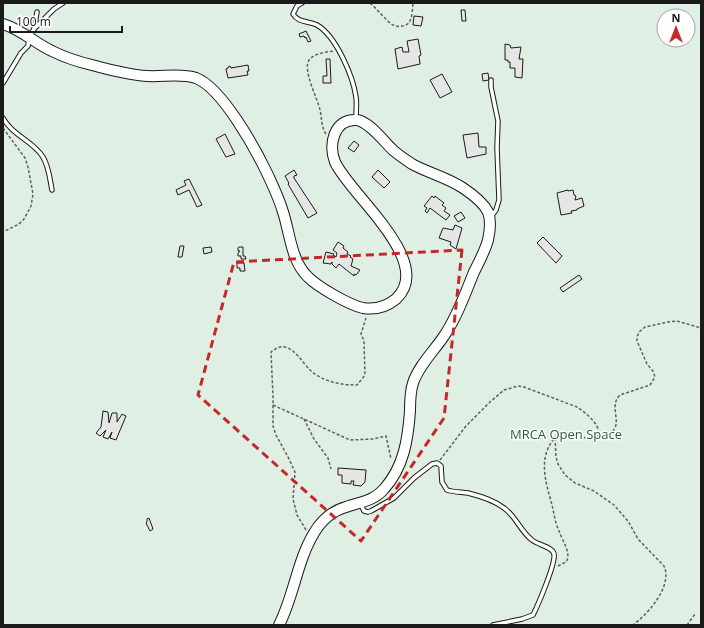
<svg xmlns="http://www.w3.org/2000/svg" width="704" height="628" viewBox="0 0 704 628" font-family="'Open Sans',sans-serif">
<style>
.green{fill:#e0efe3;stroke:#6a6a6a;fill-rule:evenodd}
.building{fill:#e6e6e6;stroke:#1a1a1a}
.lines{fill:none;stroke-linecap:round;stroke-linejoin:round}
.lane-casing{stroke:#1a1a1a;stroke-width:5.5}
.secondary-casing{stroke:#1a1a1a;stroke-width:12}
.path{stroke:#5f5f5f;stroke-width:1.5;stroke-dasharray:3 2;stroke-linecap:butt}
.lane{stroke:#fff;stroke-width:3.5}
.secondary{stroke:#fff;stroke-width:10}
.marked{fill:none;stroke:#c62828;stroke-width:3;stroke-dasharray:8 5;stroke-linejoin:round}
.labels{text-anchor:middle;stroke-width:3;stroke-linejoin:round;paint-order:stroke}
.park-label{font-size:13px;fill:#2b5a34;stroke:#fff}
</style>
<rect width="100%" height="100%" fill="#fff"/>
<path class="green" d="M3 3H701V625H3ZM664 16H688V40H664Z"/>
<g class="building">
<polygon points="461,10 465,10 466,21 462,21"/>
<polygon points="414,16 423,17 421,26 413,25"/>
<polygon points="306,31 311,41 308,42 306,37 305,38 304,36 300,37 299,34"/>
<polygon points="418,39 421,55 419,56 420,64 398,69 395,49 402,47 403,52 409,52 407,41"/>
<polygon points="505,44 510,45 511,48 521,47 519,59 523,59 522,78 515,77 515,68 510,68 510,62 508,62 508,60 505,60"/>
<polygon points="326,59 330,59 331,83 323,83 323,76 327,76"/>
<polygon points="248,65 249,71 247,71 248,75 228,78 226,69 228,68 228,67 230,66 231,68"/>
<polygon points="488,73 489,80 483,81 482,74"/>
<polygon points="442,74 452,92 440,98 430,80"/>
<polygon points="478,133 479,147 486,147 486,154 467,158 463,135"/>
<polygon points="225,134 235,154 226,157 216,139"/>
<polygon points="354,141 359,145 354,152 348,148"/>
<polygon points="294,170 297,175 294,176 294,178 317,213 308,218 288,184 289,183 285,176"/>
<polygon points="378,170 390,182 384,188 372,177"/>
<polygon points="189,179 202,205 197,207 189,190 178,195 176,190 186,185 184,181"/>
<polygon points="568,190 568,191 573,190 574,195 576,196 575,200 582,198 584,206 577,209 577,210 571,211 572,213 561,215 557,193"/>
<polygon points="432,196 434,198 435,196 444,203 442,205 446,208 444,211 450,215 446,220 430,208 427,213 425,211 427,208 424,206"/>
<polygon points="461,212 465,218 458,222 454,216"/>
<polygon points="455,225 462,228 456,249 450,245 451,242 439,238 443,228 453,230"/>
<polygon points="543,237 562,256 556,263 537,243"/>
<polygon points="338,242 344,246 343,248 348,252 347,254 351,256 350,257 353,259 351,266 360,270 356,275 354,274 354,276 339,264 336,268 332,264 332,262 331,264 323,263 326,252 334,254 333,255 336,257 337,253 333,250"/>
<polygon points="180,246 184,246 182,257 178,257"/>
<polygon points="211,247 212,252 204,254 203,248"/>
<polygon points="239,247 243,247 243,256 245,256 246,259 241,259 241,256 238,256 238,253 240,251 238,251 238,248"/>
<polygon points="237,263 244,263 245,271 240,271 240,268 237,268"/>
<polygon points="579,275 582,279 563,292 560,288"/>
<polygon points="103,411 108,412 109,423 112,413 117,413 117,422 122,414 126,416 116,440 110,438 112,432 108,439 103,437 106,430 100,436 96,433 101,427"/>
<polygon points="338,468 366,470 365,482 361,486 353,485 354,481 351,481 351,484 342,483 342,475 338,475"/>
<polygon points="149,518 153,529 150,531 146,523 147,522 147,519"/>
</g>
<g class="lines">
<g class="lane-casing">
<g id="lane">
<path d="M302 3 297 6 293 14C298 23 309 21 317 25 336 36 353 76 356 97 357 104 356 111 356 118"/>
<polyline points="34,29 54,9 63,3"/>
<polyline points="3,83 21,53 28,46 29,37 34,29 37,12"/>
<path d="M3 118C12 135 33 141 43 157 49 167 50 180 52 190"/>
<polyline points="491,217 496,210 499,200 497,148 498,121 491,87 491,80"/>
<path d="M361 505 364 511 368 512 371 511 394 498 414 478 432 464 437 463 441 466 442 482 447 490C453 492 460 492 468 493 480 496 494 500 504 508 516 516 520 531 532 540 538 545 553 547 554 554 556 563 538 605 533 615L522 619 493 625"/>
</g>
</g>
<g class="secondary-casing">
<path id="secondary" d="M3 24C22 30 35 43 52 51 64 57 79 62 92 65 110 70 129 75 147 76 163 77 181 73 196 78 222 88 255 148 267 173 273 186 279 198 283 212 290 233 291 261 308 277 318 287 349 305 363 308 375 310 386 307 396 299 436 262 349 194 335 162 328 145 334 118 357 120 370 122 385 143 394 151 400 156 406 160 412 164 428 173 447 177 463 188 472 194 483 202 488 212 491 220 490 231 488 240 485 251 479 262 474 272 465 294 457 317 444 336 434 351 419 365 413 383 410 392 410 402 410 411 408 439 404 467 384 489 374 501 360 502 346 507 332 511 321 521 314 533 297 561 294 596 279 625"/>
</g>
<g class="path">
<path d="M370 3C377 9 383 17 390 23 394 26 398 27 402 26 413 25 412 12 413 3"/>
<polyline points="3,128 25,158 28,167 33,194 31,206 24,219 19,224 3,232"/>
<path d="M326 134C321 127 322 118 320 110 318 99 301 68 310 59 316 53 326 52 334 51"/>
<polyline points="273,405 350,440 373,439 386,436 391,459"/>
<polyline points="304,419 314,439 328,458 331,469"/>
<path d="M555 438 556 457 558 464 565 475 575 483 594 491 614 505 628 521 638 539 664 566C673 586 648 614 633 625"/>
<path d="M440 460 466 426 490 402 504 390 518 386 524 387 577 407C585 412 604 427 597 437"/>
<path d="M306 530 297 515 293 499 295 472 288 457 276 435 273 426V396L271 352C275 349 279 346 285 347 295 349 303 363 310 370 323 382 341 385 357 385L365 375 364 341 361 334 366 318"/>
<path d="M558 566 566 562C572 554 562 540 559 531 555 523 554 513 552 505 546 483 538 460 553 440 561 428 575 437 587 438 594 438 601 437 608 434 626 426 607 407 620 395L650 385 655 377 653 371 647 364 637 341V337L639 332 645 327 668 322 677 321 701 328"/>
<polyline points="687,625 695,614"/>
</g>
<use href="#lane" class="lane"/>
<use href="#secondary" class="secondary"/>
</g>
<path class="marked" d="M462 250 444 418 361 541 198 395 234 262Z"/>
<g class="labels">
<g class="park-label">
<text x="566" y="439">MRCA Open Space</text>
</g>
</g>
<rect width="704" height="628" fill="none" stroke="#1a1a1a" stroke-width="8"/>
<g transform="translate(676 28)"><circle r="19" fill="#ffffff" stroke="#a3a3a3"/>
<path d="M0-3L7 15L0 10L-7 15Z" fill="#c62828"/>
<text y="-6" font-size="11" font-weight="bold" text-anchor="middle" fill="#1a1a1a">N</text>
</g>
<path d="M10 26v6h112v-6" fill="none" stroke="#1a1a1a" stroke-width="2"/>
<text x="16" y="26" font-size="12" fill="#1a1a1a" stroke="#ffffff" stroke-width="3" paint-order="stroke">100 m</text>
</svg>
